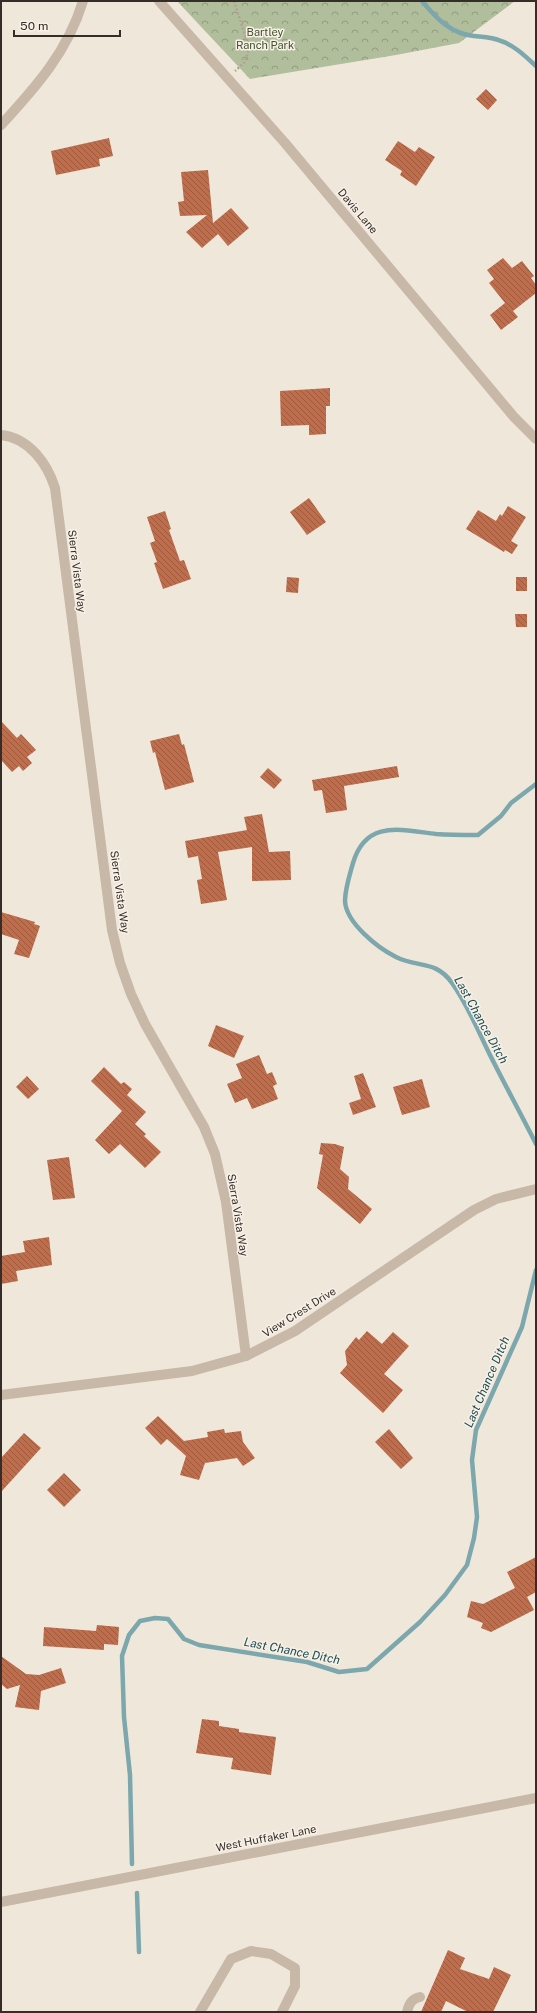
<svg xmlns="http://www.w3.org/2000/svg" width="537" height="2013" viewBox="0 0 537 2013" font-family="'Public Sans',sans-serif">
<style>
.park{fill:url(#park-crowns)}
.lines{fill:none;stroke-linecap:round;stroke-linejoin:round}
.stream{stroke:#7ca7ac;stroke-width:4.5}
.building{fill:url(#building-back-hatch)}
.path{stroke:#b3a292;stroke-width:2.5;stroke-dasharray:2 2;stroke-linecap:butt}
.minor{stroke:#c8b8a8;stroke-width:10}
.labels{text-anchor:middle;stroke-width:3;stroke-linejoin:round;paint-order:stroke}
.park-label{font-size:11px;fill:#42522d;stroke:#f8f1e7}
.street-label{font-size:11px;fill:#352d28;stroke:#f8f1e7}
.water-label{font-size:12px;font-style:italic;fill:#204e54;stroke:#f8f1e7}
</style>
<defs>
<pattern id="park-crowns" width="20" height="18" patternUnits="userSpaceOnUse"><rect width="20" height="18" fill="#b1be9c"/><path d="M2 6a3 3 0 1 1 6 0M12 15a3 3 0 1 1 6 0" fill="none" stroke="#919b7f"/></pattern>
<pattern id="building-back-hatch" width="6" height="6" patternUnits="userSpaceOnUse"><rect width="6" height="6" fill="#bf6d4b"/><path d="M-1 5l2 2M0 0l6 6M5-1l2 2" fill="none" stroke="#9c5a3e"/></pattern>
</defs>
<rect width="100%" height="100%" fill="#f0e7db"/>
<polygon class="park" points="177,1 515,1 459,43 396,55 250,79"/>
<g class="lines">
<g class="stream">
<path d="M422 1C436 18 451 34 474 36 483 37 492 37 501 41 514 45 526 57 536 66"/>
<path d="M536 784 511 803 501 816 478 835C464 835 450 835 436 834 401 830 366 819 353 863 350 874 345 889 345 901 346 923 378 948 396 957 418 968 436 960 452 983 468 1005 478 1031 490 1055 505 1085 521 1114 536 1144"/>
<polyline points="132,1864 130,1775 124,1717 122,1656 129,1635 140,1621 155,1618 168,1619 184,1639 199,1645 307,1662 339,1672 367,1669 420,1622 445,1595 467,1565 474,1538 477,1517 472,1460 476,1430 522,1327 536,1270"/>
<polyline points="137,1893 139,1952"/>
</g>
</g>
<g class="building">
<polygon points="486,89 497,100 488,110 476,99"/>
<polygon points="109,138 113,156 99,159 100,166 56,175 51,151"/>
<polygon points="398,141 415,152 419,147 435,157 416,186 400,175 402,171 385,160"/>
<polygon points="208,170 213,223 231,208 249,228 228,246 218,234 202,248 186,232 207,215 180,216 178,202 184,201 181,172"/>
<polygon points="503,258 512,268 522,261 534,276 531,278 536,285 536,293 513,311 518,317 501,330 490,315 505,303 489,283 494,279 487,270"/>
<polygon points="330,388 330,406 326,406 326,434 309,435 309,425 281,426 280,391"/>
<polygon points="309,498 326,522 307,535 290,512"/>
<polygon points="508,506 526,517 511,541 518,545 512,554 505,550 504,552 466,529 478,510 496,521 500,514 502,516"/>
<polygon points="165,511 171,529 169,530 180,561 184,560 191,579 163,589 154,563 157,562 150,543 155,541 147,517"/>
<polygon points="287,577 299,578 298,593 286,592"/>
<rect x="516" y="577" width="11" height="14"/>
<polygon points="515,614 527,614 527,627 516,627"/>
<polygon points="1,721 17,738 21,734 36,750 27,757 32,763 23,771 19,766 12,772 1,760"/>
<polygon points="179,734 182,745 184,744 194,782 165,790 155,752 153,753 150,741"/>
<polygon points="397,766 399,777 344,786 347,810 326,813 322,790 314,791 312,780"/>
<polygon points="268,768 282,780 274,789 260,777"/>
<polygon points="262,814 269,852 290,851 291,880 252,881 252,847 218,852 227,900 201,904 197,880 202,879 198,856 188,858 185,841 247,830 244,817"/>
<polygon points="1,912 35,922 34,924 40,926 29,958 14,954 19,940 1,934"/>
<polygon points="216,1025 244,1036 234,1058 208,1046"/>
<polygon points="259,1055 267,1074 272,1072 277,1084 273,1086 278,1099 252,1109 247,1098 235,1103 227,1084 242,1078 236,1064"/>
<polygon points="104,1067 121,1084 124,1082 132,1089 127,1095 146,1112 135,1124 146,1134 144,1136 161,1152 145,1168 120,1144 109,1154 95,1140 122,1111 91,1081"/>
<polygon points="363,1073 376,1107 353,1115 349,1103 361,1099 354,1076"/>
<polygon points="27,1076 39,1089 28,1099 16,1087"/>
<polygon points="422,1079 430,1107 402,1115 393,1087"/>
<polygon points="321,1143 335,1144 344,1147 340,1169 349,1177 348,1189 372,1209 360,1224 317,1188 323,1155 319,1154"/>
<polygon points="69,1157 75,1198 53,1200 47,1160"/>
<polygon points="49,1237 52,1265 16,1271 18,1281 1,1284 1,1256 25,1252 23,1241"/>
<polygon points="367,1331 382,1344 393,1332 409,1346 384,1374 403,1390 383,1413 340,1373 347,1365 345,1351 356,1337 359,1340"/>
<polygon points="158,1416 184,1441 208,1437 207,1432 224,1429 225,1433 241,1431 243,1442 255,1458 243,1466 237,1458 205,1463 199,1480 180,1475 186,1456 167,1439 161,1445 145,1428"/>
<polygon points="389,1429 413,1458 401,1469 375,1442"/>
<polygon points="24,1433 41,1448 1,1492 1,1458"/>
<polygon points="64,1473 81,1490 64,1507 47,1490"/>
<polygon points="536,1557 536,1592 527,1597 534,1610 491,1632 481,1628 483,1623 467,1617 471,1601 483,1604 515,1588 507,1572"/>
<polygon points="97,1625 119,1627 118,1645 104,1644 104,1650 43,1646 44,1627 96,1631"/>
<polygon points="1,1656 26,1674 39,1675 61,1668 66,1683 41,1691 39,1710 15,1707 20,1685 7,1689 1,1684"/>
<polygon points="202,1719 219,1721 219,1726 239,1729 239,1732 276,1737 271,1775 231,1769 233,1758 196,1753"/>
<polygon points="448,1950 465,1958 460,1969 489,1979 494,1967 511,1975 493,2012 468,2012 446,2001 441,2012 421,2012"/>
</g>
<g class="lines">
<polyline class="path" points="234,1 249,48 245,62 235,71"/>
<g class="minor">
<polyline points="159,1 285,143 514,417 536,439"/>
<path d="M1 125C36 87 68 51 83 1"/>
<path d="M1 435C29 438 47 463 55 488L112 930 120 963 131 994 145 1024 204 1127 215 1154 226 1202 246 1356"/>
<polyline points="1,1395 192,1371 246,1356 295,1331 474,1210 496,1199 536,1189"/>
<polyline points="1,1902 536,1798"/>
<polyline points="200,2012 231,1959 251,1951 271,1954 295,1968 295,1986 282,2012"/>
<path d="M407 2012C409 2003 412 1999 420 1997"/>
</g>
</g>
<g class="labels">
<g class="park-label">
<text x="265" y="36">Bartley<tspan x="265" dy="13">Ranch Park</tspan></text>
</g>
<g class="street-label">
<text transform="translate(358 211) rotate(50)" y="4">Davis Lane</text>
<text transform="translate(77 571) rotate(83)" y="4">Sierra Vista Way</text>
<text transform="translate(120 892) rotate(82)" y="4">Sierra Vista Way</text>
<text transform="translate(238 1215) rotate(81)" y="4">Sierra Vista Way</text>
<text transform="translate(299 1312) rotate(-32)" y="4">View Crest Drive</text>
<text transform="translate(266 1838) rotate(-11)" y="4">West Huffaker Lane</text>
</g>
<g class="water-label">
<text transform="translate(481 1020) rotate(61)" y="4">Last Chance Ditch</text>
<text transform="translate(487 1382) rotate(-67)" y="4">Last Chance Ditch</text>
<text transform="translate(292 1651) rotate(11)" y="4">Last Chance Ditch</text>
</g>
</g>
<rect width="537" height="2013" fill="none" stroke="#352d28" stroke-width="4"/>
<path d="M14 30v6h106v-6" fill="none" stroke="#352d28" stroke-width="2"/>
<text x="20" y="30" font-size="12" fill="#352d28" stroke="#f8f1e7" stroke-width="3" paint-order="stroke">50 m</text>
</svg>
